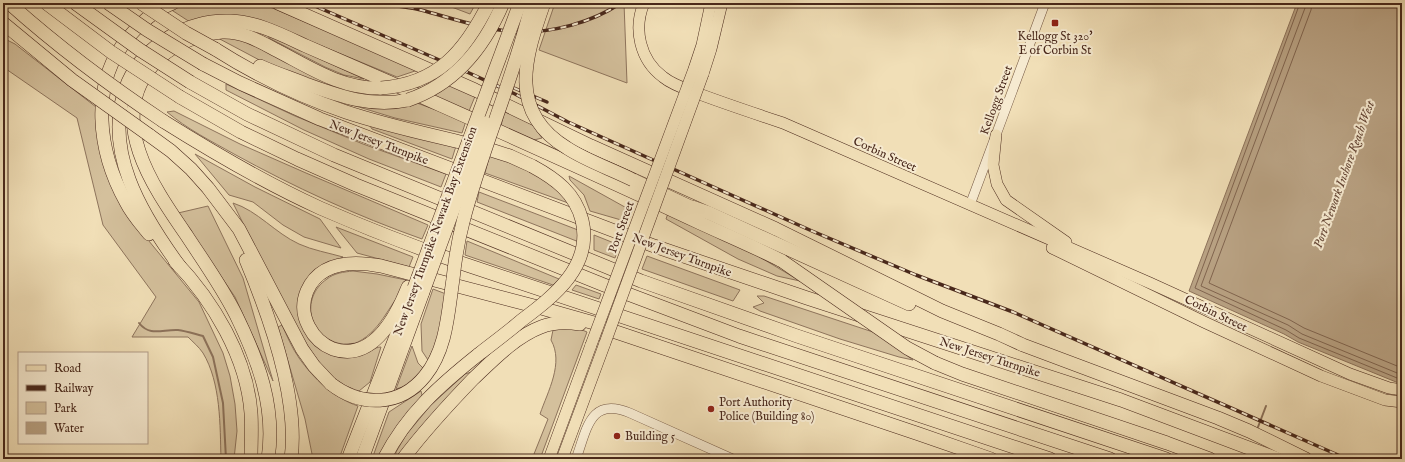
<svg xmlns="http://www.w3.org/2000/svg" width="1405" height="462" viewBox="0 0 1405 462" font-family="'IM FELL English',serif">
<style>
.green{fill:#d4c09c;stroke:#8e745c}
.water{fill:#b8a182;stroke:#8c7159}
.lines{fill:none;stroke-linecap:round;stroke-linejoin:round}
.shore{stroke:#80644e;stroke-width:1}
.stream{stroke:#8c7159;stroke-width:2}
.minor-casing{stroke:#735642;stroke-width:10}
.major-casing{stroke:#49281b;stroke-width:12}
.highway-casing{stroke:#49281b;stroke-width:14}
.minor{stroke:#f6ead0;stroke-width:9}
.major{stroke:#f1dfb7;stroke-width:11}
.highway{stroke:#f1dfb7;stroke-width:13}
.rail-casing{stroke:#49281b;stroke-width:3.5}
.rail{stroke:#f6ead0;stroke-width:2;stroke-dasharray:6;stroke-linecap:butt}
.major-bridge-casing{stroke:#49281b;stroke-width:12;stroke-linecap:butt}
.highway-bridge-casing{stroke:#49281b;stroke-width:14;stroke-linecap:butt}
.major-bridge{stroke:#f1dfb7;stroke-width:11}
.highway-bridge{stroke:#f1dfb7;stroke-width:13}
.poi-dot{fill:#8f2418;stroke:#f6ead0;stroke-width:1.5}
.labels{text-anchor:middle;stroke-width:4;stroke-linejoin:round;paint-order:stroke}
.poi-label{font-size:12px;fill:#49281b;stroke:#f6ead0;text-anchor:start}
.street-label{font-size:12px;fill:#49281b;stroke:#f6ead0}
.water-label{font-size:13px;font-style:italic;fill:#654635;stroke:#f6ead0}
</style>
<rect width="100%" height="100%" fill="#f1dfb7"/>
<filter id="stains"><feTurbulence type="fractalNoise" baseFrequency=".005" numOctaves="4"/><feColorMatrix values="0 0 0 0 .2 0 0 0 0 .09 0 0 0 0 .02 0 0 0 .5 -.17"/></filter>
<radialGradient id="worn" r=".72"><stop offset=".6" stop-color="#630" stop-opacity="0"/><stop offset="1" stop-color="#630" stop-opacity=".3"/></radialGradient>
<g class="green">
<polygon points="187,3 263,4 418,70 397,77 261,21 190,22 170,9"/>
<polygon points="441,3 476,3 470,14"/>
<polygon points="555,3 624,3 627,83 539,50"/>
<polygon points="268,35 364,79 344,75 325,67 269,38"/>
<polygon points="216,37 240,38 338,87 326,85 265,63"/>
<path d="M3 38 15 44 96 107 107 176 144 235 199 302 223 353 230 376 235 404 237 431 234 459H221C220 425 221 383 203 353 199 347 193 342 188 337H132L156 297 103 225 77 118 6 69 3 71Z"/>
<polygon points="451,83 476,94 469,111 432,95"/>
<polygon points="226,84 295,116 363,144 446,174 441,187 369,159 304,130 226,90"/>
<polygon points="336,100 417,103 466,121 462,133 395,118"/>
<polygon points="505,109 529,120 542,138 534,140 501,126"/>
<path d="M174 111 240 144 306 173 428 225 422 239C357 216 294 187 234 154 211 141 187 129 167 112Z"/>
<polygon points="370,126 456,146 452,159 372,129"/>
<polygon points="490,153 548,180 571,204 485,173"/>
<polygon points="195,154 255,187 320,219 341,248 304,237 283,225 253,202 229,195"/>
<polygon points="569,176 632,211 628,222 590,211 584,195 570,180"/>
<polygon points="479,192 578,230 579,242 477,202"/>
<path d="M233 203C258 211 275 233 299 244 312 250 329 253 343 257L330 263 304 290 315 344C327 357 347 361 364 354 370 352 375 347 381 347L370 382 359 391C345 387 333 379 324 368 307 348 295 324 283 301 266 268 249 236 233 203Z"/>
<polygon points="208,206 243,278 273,381 235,297 178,213"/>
<polygon points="668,213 743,247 800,281 777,276 738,259 666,219"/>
<polygon points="336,227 413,257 409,267 357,253"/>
<polygon points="594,235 619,245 615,258 594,250"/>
<polygon points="467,241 559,279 553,285 465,255"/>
<polygon points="647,256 740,290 733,301 642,269"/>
<path d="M353 271 377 274 406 280C401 293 393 303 386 314 379 325 370 336 358 342 354 344 348 344 343 344 309 340 299 298 327 279 334 273 344 272 353 271Z"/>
<polygon points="576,285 601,294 599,299 572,290"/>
<polygon points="433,289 446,294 440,335 428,360 422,351 421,324"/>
<polygon points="757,296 764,296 876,333 913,360 899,357 840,339 760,311 753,307 764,303"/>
<path d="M282 325C287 336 292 348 299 358 314 379 334 398 358 406L339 459H313L305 419 278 327Z"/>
<path d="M575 327 587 332 540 459H532L548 419 540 414C548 391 564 363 551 340L553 330Z"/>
<polygon points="412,346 418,363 424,369 406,386 396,389"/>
<polygon points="478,370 397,459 395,459 396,452 406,435 431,405 465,374"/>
<polygon points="421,391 422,395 378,459 372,459 389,412"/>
</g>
<polygon class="water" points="1297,3 1402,3 1401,384 1298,342 1284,334 1189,291"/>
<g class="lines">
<g class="shore">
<polyline points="1300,3 1195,288 1286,330 1299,338 1402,380"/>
<polyline points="1306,3 1305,8 1201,286 1288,325 1302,334 1402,375"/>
<polyline points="1312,3 1311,10 1209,283 1290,320 1304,328 1402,368"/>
</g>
<g class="stream">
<path d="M139 323C150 337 163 329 178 330 186 331 195 334 203 336L213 357 223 403 226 459"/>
<polyline points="1258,427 1266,406"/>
</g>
<g class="minor-casing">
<g id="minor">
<polyline points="970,205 1045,3"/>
<path d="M576 459C587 429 590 396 630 413L733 459"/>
</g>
</g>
<g class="major-casing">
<g id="major">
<path d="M644 3C633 29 640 60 663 77 674 86 689 90 702 95 729 105 756 114 783 123L1150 283 1350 374 1389 388 1402 390"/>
<polyline points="694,69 702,45 711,3"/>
<polyline points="703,74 711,49 722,3"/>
<polyline points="996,135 993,165 997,184 1006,200 1066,242"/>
<polyline points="1052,248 1204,322 1321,376 1385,400 1402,402"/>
<polyline points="549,459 591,345"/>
<polyline points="562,459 605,343"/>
</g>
</g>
<g class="highway-casing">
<g id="highway">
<polyline points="278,3 475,90 591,146 776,229 942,311 999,334 1023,345 1218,418 1249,431 1306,459"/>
<path d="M215 49C256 75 301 97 346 112 394 128 443 137 491 150L510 156 532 166"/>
<polyline points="203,64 240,83 320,119 654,246 807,298 1121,400 1278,459"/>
<path d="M260 66C275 73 291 78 306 84 339 96 372 108 408 100"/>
<polyline points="190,82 247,114 334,155 641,281 797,336 1166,459"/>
<polyline points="180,97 241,132 297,159 356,185 604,285 739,336 1110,459"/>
<path d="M163 121C214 153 265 183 320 208 368 229 417 248 467 265L1050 459"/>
<polyline points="149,135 171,151 191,169 208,188 239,229 302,349 314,366 331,384"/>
<polyline points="633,180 699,211"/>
<polyline points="692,207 709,213 909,304"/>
<path d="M149 234C141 224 132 214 126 202 98 152 89 84 128 38 140 23 155 10 173 3"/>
<path d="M246 260C269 315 299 400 291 459"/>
<path d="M175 261C213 301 247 357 251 413 252 428 251 444 251 459"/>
<path d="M180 267C142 215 100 148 128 82 145 44 189 19 231 21 257 22 282 35 306 46 334 58 363 71 391 83 494 129 596 174 698 222 726 235 755 247 782 261"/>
<path d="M408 287C396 317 373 362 333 349 323 345 314 337 309 327 303 316 302 303 307 291 320 261 354 261 381 266L534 306 594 323 607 329 919 434 991 459"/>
<polyline points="935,363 962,374 1167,443 1210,459"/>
<path d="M268 459C276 407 258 360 236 315 222 287 204 262 187 236 154 188 106 121 152 66 168 46 197 34 222 32 242 31 259 41 276 50 311 68 341 89 381 88"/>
<polyline points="348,459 407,308"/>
<polyline points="362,459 423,292"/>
<path d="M384 459C407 414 440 385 479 354"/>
<path d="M403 459C424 431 448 405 473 379 493 360 515 337 541 327 553 322 567 322 580 324"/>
</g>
</g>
<use href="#minor" class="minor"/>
<use href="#major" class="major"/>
<use href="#highway" class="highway"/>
<g class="rail-casing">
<g id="rail">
<polyline points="308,3 467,72 515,94 568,122 812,231 916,275 1013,312 1347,459"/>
<path d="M372 3C388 5 405 6 421 10 451 18 486 30 516 32 552 33 591 23 621 3"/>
<polyline points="514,88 547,102"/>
</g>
</g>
<use href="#rail" class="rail"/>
<g class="major-bridge-casing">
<g id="major-bridge">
<polyline points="605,343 703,74"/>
<polyline points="591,345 694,69"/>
</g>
</g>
<g class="highway-bridge-casing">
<g id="highway-bridge">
<path d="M9 3C57 46 109 85 163 121"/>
<polyline points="46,3 111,52 180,97"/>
<polyline points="75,3 140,50 190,82"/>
<polyline points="108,3 147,30 203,64"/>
<polyline points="141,3 186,33 215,49"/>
<path d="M544 3C525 57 507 112 567 148 587 161 611 169 633 180"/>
<polyline points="3,23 72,80 149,135"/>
<path d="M381 88C438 84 465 51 489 3"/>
<path d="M408 100C455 84 484 48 503 3"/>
<polyline points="782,261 907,348 935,363"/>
<polyline points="414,288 520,3"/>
<polyline points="423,292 485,123"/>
<path d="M479 354C493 343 508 332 522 320 554 296 593 266 582 220 575 193 556 179 532 166"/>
<path d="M331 384C361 407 400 407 425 376 447 349 448 312 453 279 455 260 458 241 463 222 482 148 514 78 532 3"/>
</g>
</g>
<use href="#major-bridge" class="major-bridge"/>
<use href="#highway-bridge" class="highway-bridge"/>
</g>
<g class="poi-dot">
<rect x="1051" y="19" width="8" height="8" rx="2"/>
<circle cx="711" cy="409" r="4"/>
<circle cx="617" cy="436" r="4"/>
</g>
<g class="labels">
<g class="poi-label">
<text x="1055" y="40" text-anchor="middle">Kellogg St 320'<tspan x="1055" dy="14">E of Corbin St</tspan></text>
<text x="719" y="406">Port Authority<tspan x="719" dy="14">Police (Building 80)</tspan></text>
<text x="625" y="440">Building 5</text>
</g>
<g class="street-label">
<text transform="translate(996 100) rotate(-70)" y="4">Kellogg Street</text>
<text transform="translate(379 142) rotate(21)" y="4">New Jersey Turnpike</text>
<text transform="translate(885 154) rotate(24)" y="4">Corbin Street</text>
<text transform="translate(621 227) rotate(-70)" y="4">Port Street</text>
<text transform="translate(435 231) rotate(-70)" y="4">New Jersey Turnpike Newark Bay Extension</text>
<text transform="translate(682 255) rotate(20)" y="4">New Jersey Turnpike</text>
<text transform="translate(1216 313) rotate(26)" y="4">Corbin Street</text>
<text transform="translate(990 357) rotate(18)" y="4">New Jersey Turnpike</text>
</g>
<g class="water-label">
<text transform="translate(1343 174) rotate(-70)" y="5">Port Newark Inshore Reach West</text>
</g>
</g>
<rect width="1405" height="462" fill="none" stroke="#f1dfb7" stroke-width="16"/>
<rect x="4" y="4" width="1397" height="454" fill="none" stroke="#49281b" stroke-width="2"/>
<rect x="8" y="8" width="1389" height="446" fill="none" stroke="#49281b"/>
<rect x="18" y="352" width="130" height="92" fill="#f6ead0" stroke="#b19c88"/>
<rect x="26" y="365" width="20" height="6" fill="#f1dfb7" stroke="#b19c88"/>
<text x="54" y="372" font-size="12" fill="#49281b">Road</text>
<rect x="26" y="385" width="20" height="6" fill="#49281b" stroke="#b19c88"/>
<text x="54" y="392" font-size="12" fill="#49281b">Railway</text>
<rect x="26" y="402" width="20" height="12" fill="#d4c09c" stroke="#b19c88"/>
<text x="54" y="412" font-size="12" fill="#49281b">Park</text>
<rect x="26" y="422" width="20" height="12" fill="#b8a182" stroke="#b19c88"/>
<text x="54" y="432" font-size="12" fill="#49281b">Water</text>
<rect width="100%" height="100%" filter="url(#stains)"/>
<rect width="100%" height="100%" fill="url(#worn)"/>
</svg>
